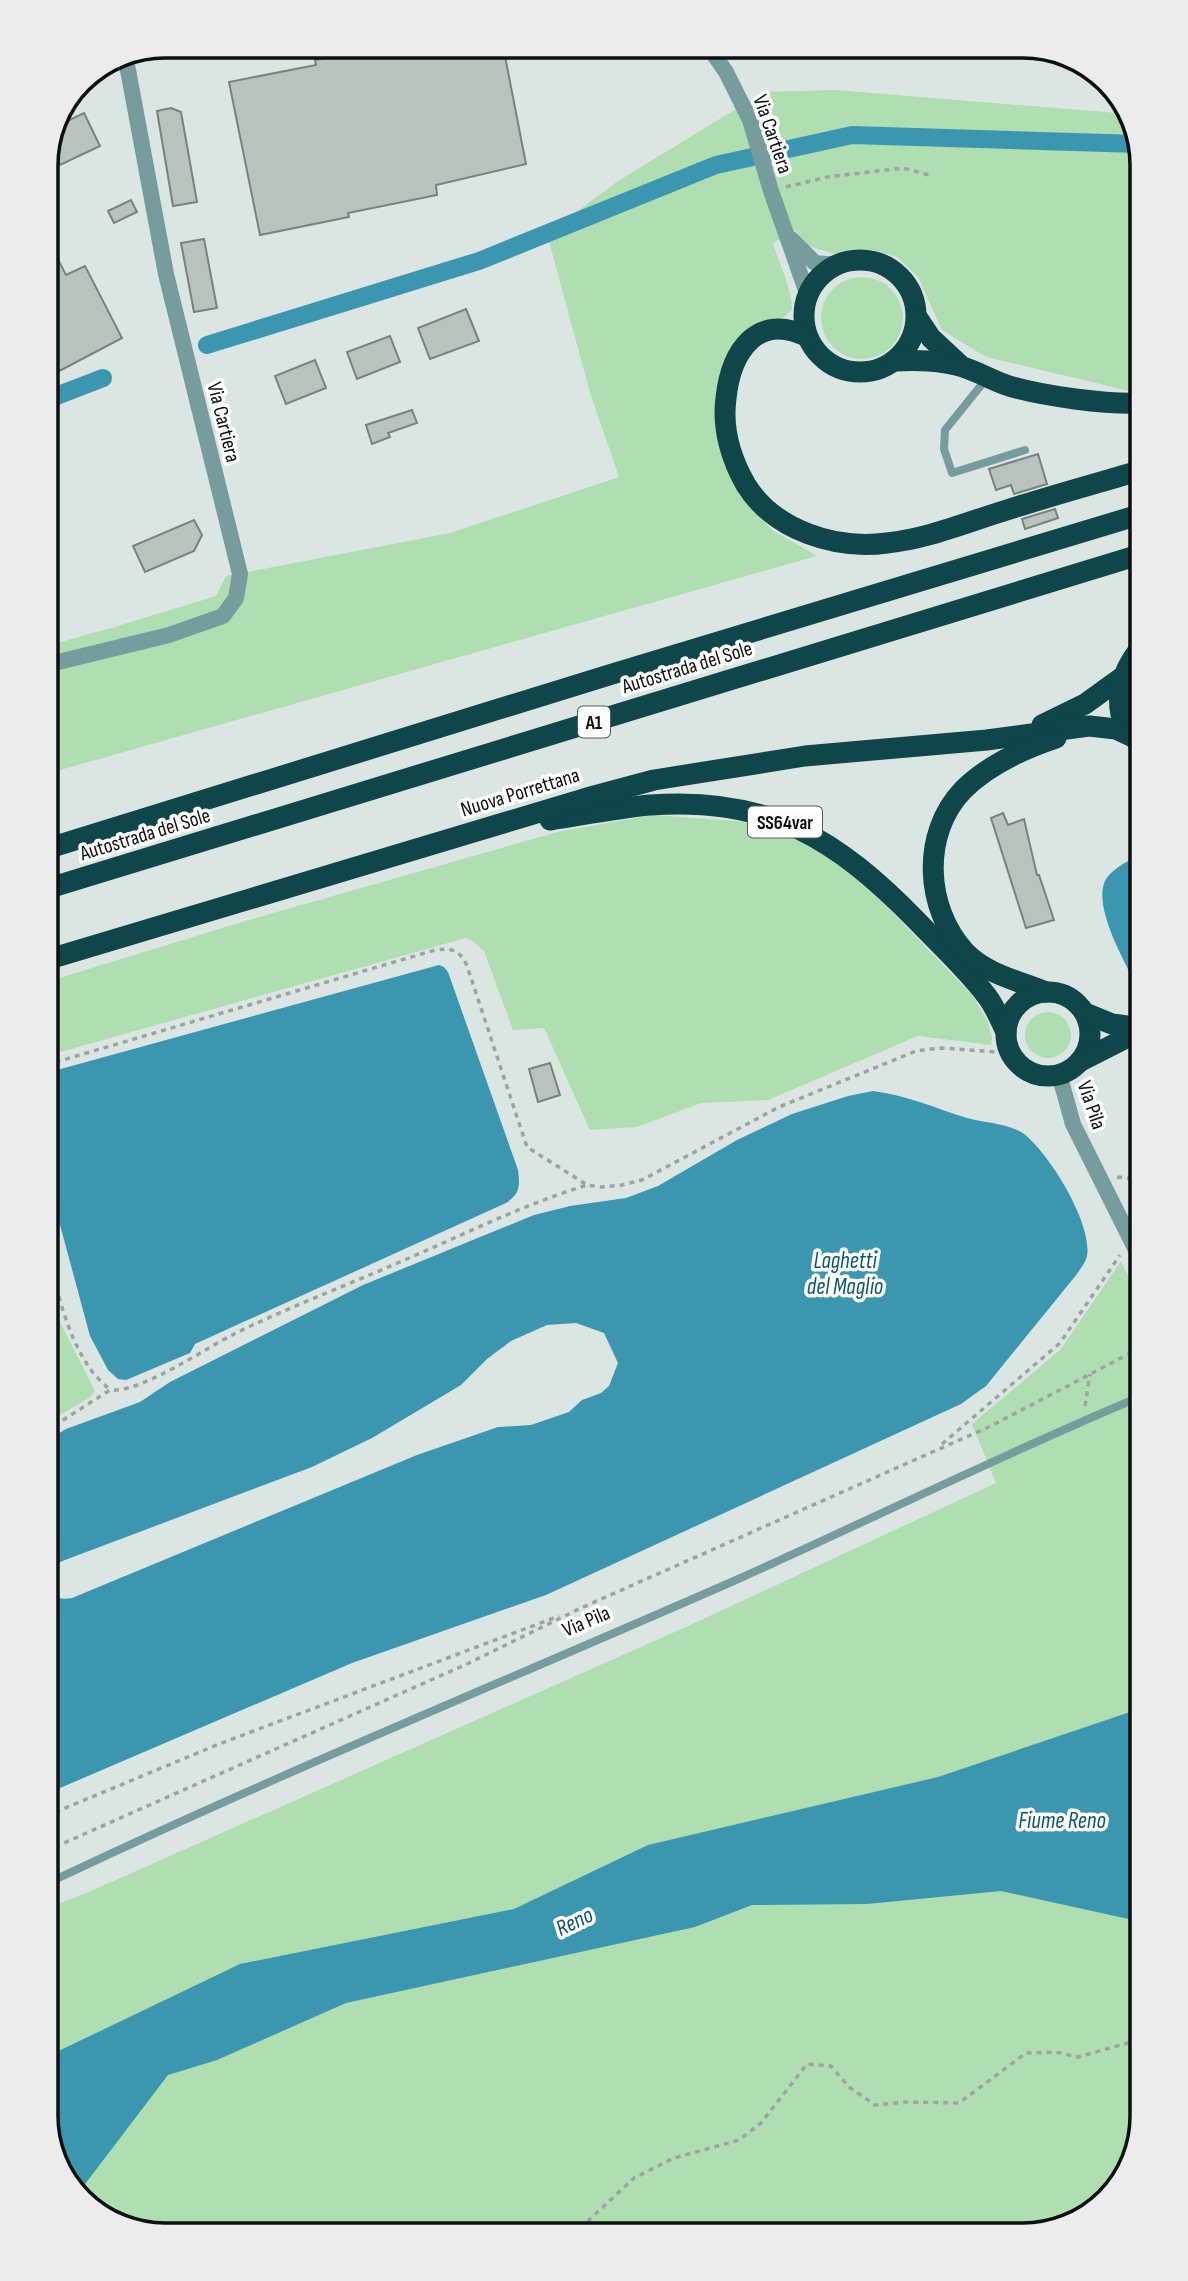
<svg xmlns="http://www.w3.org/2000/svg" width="1188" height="2281" viewBox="0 0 1188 2281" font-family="'Sofia Sans Condensed',sans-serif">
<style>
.green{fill:#afdeb0}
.water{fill:#3b97af}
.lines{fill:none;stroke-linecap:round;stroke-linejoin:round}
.canal{stroke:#3b97af;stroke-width:18}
.building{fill:#b9c3be;stroke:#79827d;stroke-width:2}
.path{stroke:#9ca4a2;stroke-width:3.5;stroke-dasharray:5 5;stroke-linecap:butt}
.lane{stroke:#769c9e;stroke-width:8}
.street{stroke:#769c9e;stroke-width:16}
.highway{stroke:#0e4649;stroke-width:21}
.labels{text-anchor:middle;stroke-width:7;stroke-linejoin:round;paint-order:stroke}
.shield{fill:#fff;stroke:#565858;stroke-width:2}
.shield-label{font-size:19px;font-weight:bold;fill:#0d1010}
.street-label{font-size:21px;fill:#0d1010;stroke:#fff}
.water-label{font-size:23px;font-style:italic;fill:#095869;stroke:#fff}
.rim{fill:none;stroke:#0d1010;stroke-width:3.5}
</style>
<rect width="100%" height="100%" fill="#dbe6e3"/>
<g class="green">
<path d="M835 90 1130 114 1133 119 1142 165V394L986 357 942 330 918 277 897 257 873 250 835 254 808 246 795 230 773 243C779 265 792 287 792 310L779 321 748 329 721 369 715 423 739 493 772 530 817 556 46 774V646L111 628 216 596 226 576 450 533 619 477 591 396 547 234 618 181 764 92Z"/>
<circle cx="862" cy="318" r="41"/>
<polygon points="652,815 737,821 763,826 809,845 838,863 870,889 972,995 987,1020 992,1037 991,1045 918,1036 768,1100 701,1103 637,1127 590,1130 544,1028 513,1030 484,951 473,941 466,938 46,1056 46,982 242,922 557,832"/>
<circle cx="1048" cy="1035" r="23"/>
<polygon points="1121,1261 1142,1306 1142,2116 1123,2182 1069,2226 1023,2235 158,2235 98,2215 55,2162 46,2116 46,1909 91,1891 688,1626 996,1483 972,1424 1061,1349"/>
<polygon points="46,1279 61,1324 95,1391 89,1398 46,1423"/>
</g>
<g class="water">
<path d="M1142 854V994L1138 988C1126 964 1091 905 1106 879 1114 867 1130 860 1142 854Z"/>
<path d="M439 965 444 967 448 972 518 1170C520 1186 520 1194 506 1203L195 1344 190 1353 126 1380 118 1379 108 1370 90 1336 46 1173V1073Z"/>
<path d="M873 1091C906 1095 935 1108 967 1118 985 1123 1008 1123 1024 1134 1049 1153 1093 1224 1087 1256 1086 1262 1080 1269 1077 1274L986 1386 961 1404 546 1595 352 1663 46 1794V1585C52 1598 59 1600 72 1598L417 1455 498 1427 531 1425 569 1412 582 1400 601 1393 609 1386 618 1363 604 1333 576 1323 547 1325 511 1341 487 1359 461 1385 372 1438 312 1467 65 1560 51 1566 46 1573V1441L66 1429 140 1402 170 1382 363 1285 534 1215 570 1206 626 1198 658 1186 737 1140 792 1114 848 1096Z"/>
<polygon points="1142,1708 1142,1922 1001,1891 867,1904 752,1905 695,1927 346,2003 217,2060 168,2075 79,2192 55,2162 46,2116 46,2057 240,1964 514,1909 648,1845 938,1777"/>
</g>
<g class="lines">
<g class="canal">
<polyline points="207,345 479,261 716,165 852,135 1138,144"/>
<polyline points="46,400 103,378"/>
</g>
</g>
<g class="building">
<polygon points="504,51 526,164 436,185 437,195 348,213 349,217 260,235 229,82 316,65 315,60 355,52"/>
<polygon points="171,108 181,112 197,202 173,206 157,111"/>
<polygon points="84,113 100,146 60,165 55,155 46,160 61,124"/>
<polygon points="131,200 137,212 114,223 108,211"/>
<polygon points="46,236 66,275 85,266 122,338 46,378"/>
<polygon points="204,239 217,308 194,312 181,243"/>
<polygon points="466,309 479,341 430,359 418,328"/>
<polygon points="390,336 400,362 357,379 347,352"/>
<polygon points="315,360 326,388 286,404 275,376"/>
<polygon points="412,410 417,423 388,433 390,437 372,444 366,425"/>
<polygon points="1038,454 1047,484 1014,494 1011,485 996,490 989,469"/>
<polygon points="1055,509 1058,518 1025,529 1022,519"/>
<polygon points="194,520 202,535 194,551 145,572 133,546"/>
<polygon points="1003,813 1008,825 1024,819 1037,875 1039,875 1054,920 1026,928 991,818"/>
<polygon points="550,1063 560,1095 538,1102 529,1069"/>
</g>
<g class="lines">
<g class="path">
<polyline points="786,187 827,177 903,168 933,176"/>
<path d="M46 1065 435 950C451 948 460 949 467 966L527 1147 587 1185 601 1187 622 1185 642 1180 779 1107 916 1051 941 1048 1011 1053"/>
<polyline points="1117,1177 1142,1180"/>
<path d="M46 1248C57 1289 66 1335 91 1370 96 1377 104 1384 110 1390"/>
<polyline points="1085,1406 1090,1374"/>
<path d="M46 1431 110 1390C141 1393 204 1349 234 1334 289 1307 345 1286 400 1262 463 1235 522 1205 587 1185"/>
<polyline points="942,1444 1060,1343 1120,1255"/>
<polyline points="46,1816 219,1744 559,1616"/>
<polyline points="46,1851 467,1664 581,1608 991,1426 1142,1347"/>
<polyline points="573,2235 634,2178 674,2158 739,2140 761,2123 807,2064 831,2066 849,2087 875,2105 905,2102 959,2103 1026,2053 1056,2052 1078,2057 1142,2039"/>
</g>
<g class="lane">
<polyline points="987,378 945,430 944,449 952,473 1025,450"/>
<path d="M46 1884C273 1776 506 1681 736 1580 872 1519 1005 1453 1142 1396"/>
</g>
<g class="street">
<polyline points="710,49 726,72 750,120 771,191 808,296"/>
<polyline points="791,239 815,263 837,265"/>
<polyline points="46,665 169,635 223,616 236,598 240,574 166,274 125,54"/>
<polyline points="1059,1074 1073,1124 1142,1262"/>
</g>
<g class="highway">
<circle cx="860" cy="316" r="56"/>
<polyline points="917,317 931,338 959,364"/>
<path d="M808 337C757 311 731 352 726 398 722 428 731 459 746 485 774 530 835 550 887 543 928 539 970 521 1010 509 1054 495 1098 483 1142 470"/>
<path d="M894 361C917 360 940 360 963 367 979 372 993 381 1009 386 1042 396 1108 405 1142 403"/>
<polyline points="1042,725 1085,704 1121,678"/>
<path d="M1137 741C1108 713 1119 673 1142 646"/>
<path d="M550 820C583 815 617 808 650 805 769 796 837 839 917 921 940 945 966 969 986 995 995 1006 1000 1020 1006 1032"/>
<polyline points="46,849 609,675 1142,514"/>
<polyline points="46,889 1142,554"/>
<polyline points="46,960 587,798 654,780 805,756 987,740 1089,726 1116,729 1133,737"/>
<path d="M1046 992C1019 981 986 974 965 952 925 908 921 834 963 790 988 765 1023 749 1056 738"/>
<circle cx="1048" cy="1034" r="42"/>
<polyline points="1085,1013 1112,1024 1142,1028"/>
<polyline points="1079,1062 1142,1030"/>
</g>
</g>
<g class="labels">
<g class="shield">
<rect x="578" y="706.5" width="32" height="31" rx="5"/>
<rect x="748" y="806.5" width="74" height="31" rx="5"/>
</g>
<g class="shield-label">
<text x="594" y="729">A1</text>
<text x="785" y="829">SS64var</text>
</g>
<g class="street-label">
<text transform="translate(773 134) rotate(71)" y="7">Via Cartiera</text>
<text transform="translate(224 422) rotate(76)" y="7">Via Cartiera</text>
<text transform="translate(687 667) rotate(-17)" y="7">Autostrada del Sole</text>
<text transform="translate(520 792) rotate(-17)" y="7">Nuova Porrettana</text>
<text transform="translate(145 834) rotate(-17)" y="7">Autostrada del Sole</text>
<text transform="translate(1092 1105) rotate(71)" y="7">Via Pila</text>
<text transform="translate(586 1621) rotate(-23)" y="7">Via Pila</text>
</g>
<g class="water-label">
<text x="845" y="1268">Laghetti<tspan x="845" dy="26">del Maglio</tspan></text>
<text x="1062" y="1828">Fiume Reno</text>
<text transform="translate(574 1921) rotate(-26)" y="8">Reno</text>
</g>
</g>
<path d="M0 0H1188V2281H0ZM165 58H1023A107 107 0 0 1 1130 165V2116A107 107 0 0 1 1023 2223H165A107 107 0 0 1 58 2116V165A107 107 0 0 1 165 58Z" fill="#ececec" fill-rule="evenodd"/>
<path class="rim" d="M165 58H1023A107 107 0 0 1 1130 165V2116A107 107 0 0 1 1023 2223H165A107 107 0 0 1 58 2116V165A107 107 0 0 1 165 58Z"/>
</svg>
